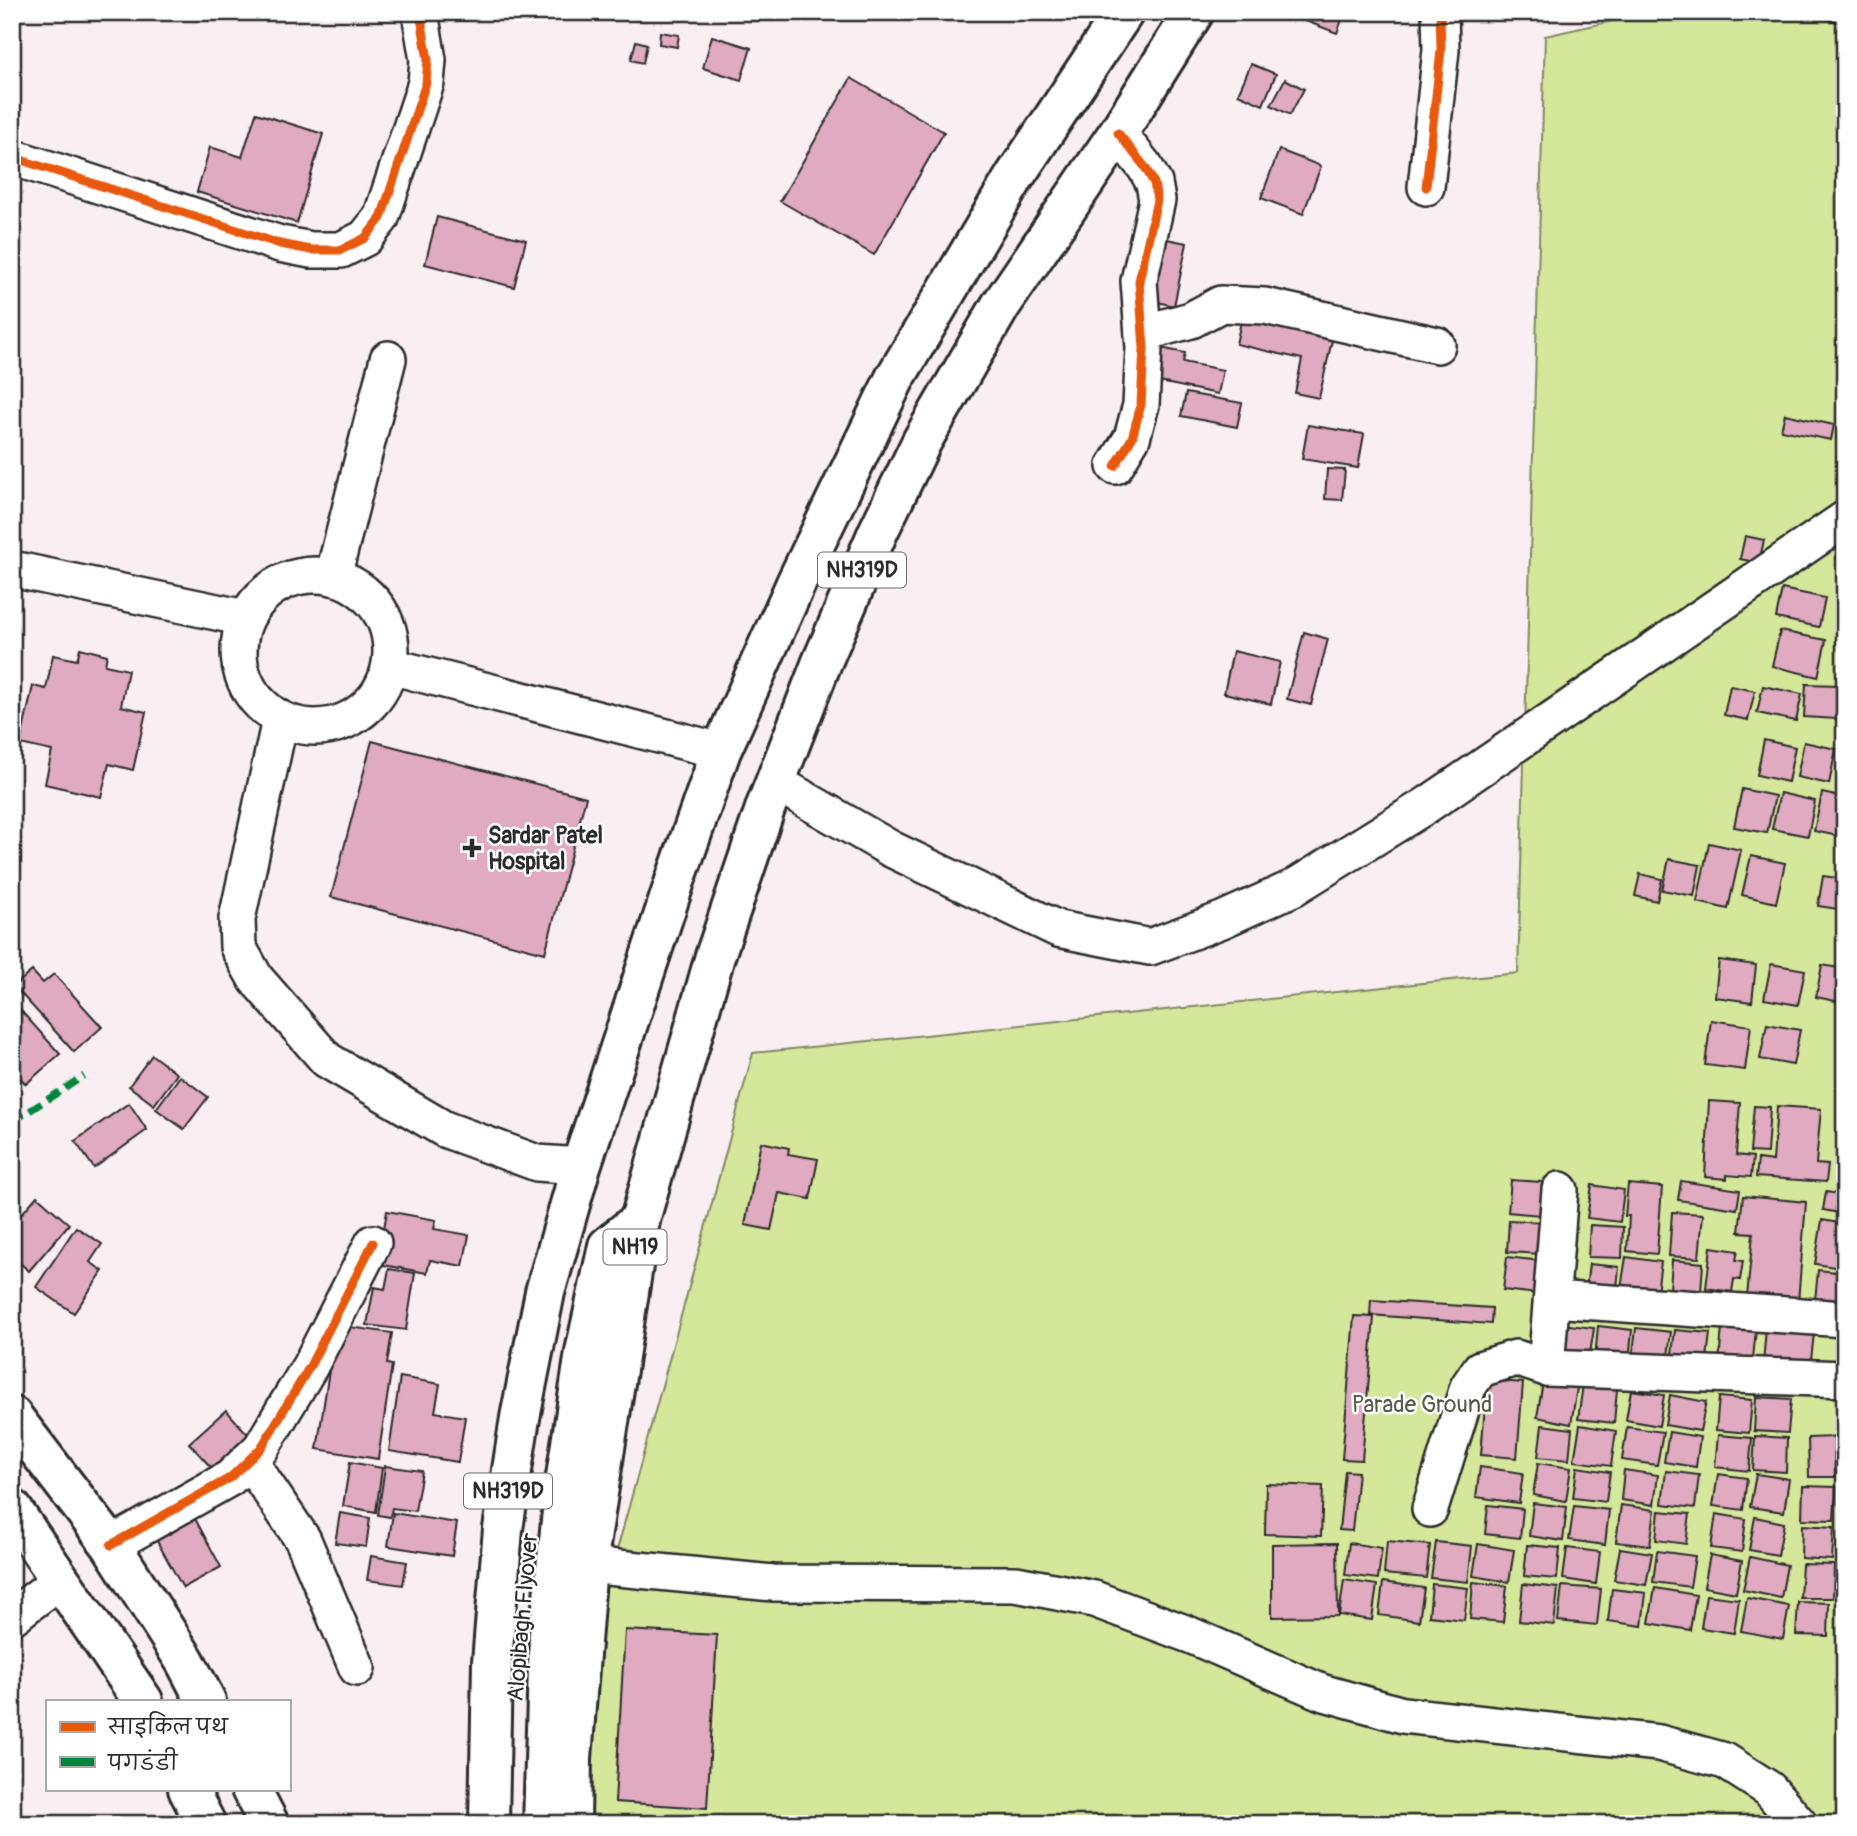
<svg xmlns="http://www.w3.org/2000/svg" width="1857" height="1836" viewBox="0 0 1857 1836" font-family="Pangolin,'Playpen Sans Deva',sans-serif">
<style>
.green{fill:#d5e79b;stroke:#808963;stroke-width:2}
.building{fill:#e0aac0;stroke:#2b2b2b;stroke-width:2}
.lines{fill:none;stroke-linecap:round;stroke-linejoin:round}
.minor-casing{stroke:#2b2b2b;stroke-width:40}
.major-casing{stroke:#2b2b2b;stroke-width:44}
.highway-casing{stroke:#2b2b2b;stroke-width:44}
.minor{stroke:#fff;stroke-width:35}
.major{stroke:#fff;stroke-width:38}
.highway{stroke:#fff;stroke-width:38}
.quiet{stroke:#00873e;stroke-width:7;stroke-dasharray:14 7;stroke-linecap:butt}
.cycleway-casing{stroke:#fff;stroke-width:13}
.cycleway{stroke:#e8590c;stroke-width:9}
.poi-dot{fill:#2b2b2b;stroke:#fff;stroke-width:2.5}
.labels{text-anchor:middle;stroke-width:5;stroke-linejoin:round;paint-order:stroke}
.shield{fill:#fff;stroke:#6b6b6b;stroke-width:2}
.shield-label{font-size:21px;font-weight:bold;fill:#2b2b2b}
.poi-label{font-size:23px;font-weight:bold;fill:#2b2b2b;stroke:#fff;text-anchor:start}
.park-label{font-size:23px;fill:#565a47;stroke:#fff}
.street-label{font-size:23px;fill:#2b2b2b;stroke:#fff}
</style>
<rect width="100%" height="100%" fill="#f9eef2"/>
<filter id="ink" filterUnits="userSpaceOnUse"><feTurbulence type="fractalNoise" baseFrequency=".0143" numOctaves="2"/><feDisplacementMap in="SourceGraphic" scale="14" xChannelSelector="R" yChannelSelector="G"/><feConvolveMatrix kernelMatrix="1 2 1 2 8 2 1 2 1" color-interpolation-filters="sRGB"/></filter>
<g filter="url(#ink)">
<polygon class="green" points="1653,12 1845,12 1845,1824 583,1824 570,1722 753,1053 1518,973 1545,36"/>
<g class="building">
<polygon points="1282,12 1345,12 1337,33"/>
<polygon points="1817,12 1845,12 1845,24 1816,16"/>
<polygon points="660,32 679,35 677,47 659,44"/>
<polygon points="712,36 751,48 741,80 703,68"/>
<polygon points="636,41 647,44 643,63 631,60"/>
<polygon points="1251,64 1276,74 1263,105 1238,94"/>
<polygon points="851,78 944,132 874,255 780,201"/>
<polygon points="1285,79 1304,89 1290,115 1271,105"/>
<polygon points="256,113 323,134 297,223 197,192 210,147 242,157"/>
<polygon points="1279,150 1321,166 1303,214 1261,198"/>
<polygon points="437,217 526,240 514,287 425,264"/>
<polygon points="1157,237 1187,243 1174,306 1145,299"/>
<polygon points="1242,317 1333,336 1319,398 1295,393 1302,359 1236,344"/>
<polygon points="1156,347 1185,353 1183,362 1223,370 1218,394 1150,380"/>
<polygon points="1186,393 1242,403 1237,427 1181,416"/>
<polygon points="1785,414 1834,425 1831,440 1781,430"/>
<polygon points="1308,425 1364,434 1358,468 1302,459"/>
<polygon points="1327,469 1345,470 1342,500 1325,499"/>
<polygon points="1745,536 1764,540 1759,563 1740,559"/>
<polygon points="1782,589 1825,598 1819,627 1776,618"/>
<polygon points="1780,631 1826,640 1818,677 1772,666"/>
<polygon points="1304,632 1328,639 1311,705 1287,699"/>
<polygon points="80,648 107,655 105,665 128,670 121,706 146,712 133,770 109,764 101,797 45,784 52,751 20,744 33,686 46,689 53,655 77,660"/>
<polygon points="1233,651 1280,662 1271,704 1224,693"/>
<polygon points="1806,684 1839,685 1837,719 1804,717"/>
<polygon points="1730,686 1755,691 1748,720 1724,715"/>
<polygon points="1763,686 1802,694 1796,721 1757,713"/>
<polygon points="1764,740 1795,747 1788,782 1757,775"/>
<polygon points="372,741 586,797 545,953 331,897"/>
<polygon points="1804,742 1836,749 1829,784 1797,777"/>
<polygon points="1742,789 1775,796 1767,833 1734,827"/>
<polygon points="1780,793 1815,801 1808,836 1772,829"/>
<polygon points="1822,793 1845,798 1843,837 1814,831"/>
<polygon points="1709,843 1741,850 1728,909 1697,902"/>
<polygon points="1751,856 1785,863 1776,903 1742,895"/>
<polygon points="1669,859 1700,865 1694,896 1662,890"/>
<polygon points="1640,874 1662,879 1657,901 1635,896"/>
<polygon points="1823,876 1845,879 1845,910 1818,906"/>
<polygon points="1719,960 1756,965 1752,1002 1715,997"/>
<polygon points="1771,964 1805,970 1798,1005 1764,999"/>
<polygon points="1822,965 1845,969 1845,1003 1816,997"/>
<polygon points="32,971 43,983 54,974 102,1027 74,1052 14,986"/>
<polygon points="12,1001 60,1054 26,1084 12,1069"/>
<polygon points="1711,1020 1751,1026 1745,1070 1705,1065"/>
<polygon points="1767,1024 1800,1030 1793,1065 1760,1059"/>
<polygon points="152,1055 177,1074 154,1105 129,1086"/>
<polygon points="180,1076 208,1097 184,1129 156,1109"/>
<polygon points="1709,1101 1740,1103 1736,1155 1753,1157 1751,1177 1727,1175 1727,1179 1705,1177"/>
<polygon points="129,1103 147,1130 94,1168 75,1141"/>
<polygon points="1754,1106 1770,1107 1767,1153 1750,1152"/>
<polygon points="1777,1106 1821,1109 1816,1164 1828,1165 1826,1182 1756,1177 1758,1159 1773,1161"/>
<polygon points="761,1142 789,1148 788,1154 818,1159 810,1199 779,1193 771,1230 745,1225"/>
<polygon points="1838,1164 1845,1165 1845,1182 1836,1180"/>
<polygon points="1511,1180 1542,1182 1540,1215 1508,1212"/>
<polygon points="1681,1181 1740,1190 1737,1209 1678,1200"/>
<polygon points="1628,1184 1662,1187 1657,1254 1627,1251 1629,1216 1625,1216"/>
<polygon points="1592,1185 1624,1190 1620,1222 1587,1218"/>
<polygon points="1826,1192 1845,1195 1845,1214 1823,1210"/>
<polygon points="37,1196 69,1224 29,1271 12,1256 12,1225"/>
<polygon points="1743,1196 1806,1202 1798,1302 1747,1297 1753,1233 1739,1232"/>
<polygon points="387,1211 436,1220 434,1229 469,1235 463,1266 430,1260 427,1273 378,1264"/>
<polygon points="1672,1212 1703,1214 1699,1258 1669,1256"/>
<polygon points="1509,1220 1543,1222 1541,1254 1507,1252"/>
<polygon points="1822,1220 1845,1224 1845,1249 1841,1268 1815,1264"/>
<polygon points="1590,1225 1623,1227 1622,1258 1588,1257"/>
<polygon points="76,1227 102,1244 90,1262 103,1271 74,1313 36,1287"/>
<polygon points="1711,1247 1738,1251 1736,1260 1743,1261 1740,1280 1734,1279 1732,1292 1706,1288"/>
<polygon points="1507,1257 1541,1261 1538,1294 1503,1290"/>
<polygon points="1626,1257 1661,1262 1657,1292 1621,1288"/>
<polygon points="1672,1260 1703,1263 1701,1292 1670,1289"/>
<polygon points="1589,1264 1619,1267 1616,1299 1585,1297"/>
<polygon points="389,1269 415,1273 406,1330 367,1325 374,1287 385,1289"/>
<polygon points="1818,1270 1845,1273 1844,1304 1815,1301"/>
<polygon points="1371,1300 1492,1308 1491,1324 1370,1315"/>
<polygon points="1354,1316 1374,1317 1362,1460 1342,1459"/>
<polygon points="1561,1324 1594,1328 1589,1360 1556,1355"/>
<polygon points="336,1325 392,1333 387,1364 392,1365 378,1459 317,1449"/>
<polygon points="1598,1326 1632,1330 1629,1362 1595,1359"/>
<polygon points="1722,1326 1756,1330 1752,1367 1719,1364"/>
<polygon points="1636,1328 1671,1332 1667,1365 1632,1361"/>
<polygon points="1766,1328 1814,1333 1810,1369 1763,1364"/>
<polygon points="1675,1330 1710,1333 1706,1367 1671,1362"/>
<polygon points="400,1377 440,1384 435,1412 465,1417 458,1462 389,1451"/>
<polygon points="1487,1380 1523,1383 1517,1458 1481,1455"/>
<polygon points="1543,1382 1577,1388 1571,1424 1537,1417"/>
<polygon points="1583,1385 1617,1389 1614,1423 1578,1419"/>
<polygon points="1631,1390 1664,1395 1659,1426 1626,1420"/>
<polygon points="1670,1395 1706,1402 1700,1431 1665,1425"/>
<polygon points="1719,1397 1752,1400 1749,1433 1716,1430"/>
<polygon points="1756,1397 1791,1399 1788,1433 1754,1431"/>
<polygon points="226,1410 253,1440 217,1474 189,1443"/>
<polygon points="1542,1425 1572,1429 1569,1460 1538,1457"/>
<polygon points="1580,1425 1616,1431 1611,1466 1574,1461"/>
<polygon points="1627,1427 1663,1432 1657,1465 1622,1460"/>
<polygon points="1669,1432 1700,1437 1696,1467 1664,1462"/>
<polygon points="1718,1435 1752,1438 1749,1471 1715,1467"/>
<polygon points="1755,1436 1787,1438 1786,1472 1753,1470"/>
<polygon points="1834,1437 1835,1477 1809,1477 1808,1438"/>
<polygon points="350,1462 382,1468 376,1512 343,1506"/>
<polygon points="1538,1463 1571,1468 1566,1501 1533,1495"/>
<polygon points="385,1466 422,1471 415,1511 392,1508 390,1517 378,1515"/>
<polygon points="1480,1467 1523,1473 1519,1503 1476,1497"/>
<polygon points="1577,1467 1610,1472 1606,1502 1573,1498"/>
<polygon points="1624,1470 1658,1475 1654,1505 1621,1500"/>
<polygon points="1345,1471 1358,1472 1352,1531 1339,1530"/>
<polygon points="1666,1471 1699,1475 1695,1508 1662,1504"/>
<polygon points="1718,1474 1747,1478 1743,1510 1713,1506"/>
<polygon points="1756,1474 1789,1479 1784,1512 1750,1507"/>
<polygon points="1266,1484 1323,1486 1321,1536 1265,1534"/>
<polygon points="1803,1486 1836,1487 1834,1520 1802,1519"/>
<polygon points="1533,1503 1567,1507 1563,1541 1529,1536"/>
<polygon points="1488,1505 1523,1509 1520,1538 1485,1534"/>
<polygon points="1621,1505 1655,1510 1650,1546 1616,1542"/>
<polygon points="1574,1506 1609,1510 1605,1545 1569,1540"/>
<polygon points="1659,1511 1690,1514 1686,1544 1656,1540"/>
<polygon points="192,1513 221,1567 183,1588 153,1534"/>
<polygon points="340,1513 370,1518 366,1547 335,1543"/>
<polygon points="393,1513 457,1523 452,1556 388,1546"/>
<polygon points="1716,1514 1746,1519 1742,1552 1711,1548"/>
<polygon points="1755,1517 1784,1523 1778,1555 1749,1550"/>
<polygon points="1802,1525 1834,1527 1832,1560 1801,1558"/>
<polygon points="1387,1541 1430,1545 1426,1578 1384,1574"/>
<polygon points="1436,1542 1472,1546 1468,1582 1431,1578"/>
<polygon points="1337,1543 1338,1616 1272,1617 1272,1544"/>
<polygon points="1349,1543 1382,1548 1378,1579 1345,1575"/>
<polygon points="1478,1544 1514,1550 1509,1582 1473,1576"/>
<polygon points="1527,1545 1560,1548 1557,1579 1524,1576"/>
<polygon points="1567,1548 1600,1552 1596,1584 1563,1579"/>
<polygon points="1620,1548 1652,1553 1646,1585 1614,1580"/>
<polygon points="1657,1551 1695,1556 1690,1587 1653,1582"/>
<polygon points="1710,1555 1742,1561 1736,1593 1704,1587"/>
<polygon points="371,1556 407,1562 403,1585 367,1580"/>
<polygon points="1750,1557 1787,1565 1781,1598 1743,1590"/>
<polygon points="1802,1564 1834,1565 1833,1598 1800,1598"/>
<polygon points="1344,1580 1377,1585 1372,1620 1339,1615"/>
<polygon points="1383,1582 1424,1588 1419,1621 1379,1615"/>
<polygon points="1473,1582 1507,1586 1503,1622 1470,1619"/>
<polygon points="1432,1584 1468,1588 1464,1620 1429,1616"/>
<polygon points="1523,1584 1558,1588 1554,1625 1519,1621"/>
<polygon points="1562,1586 1601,1589 1597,1625 1558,1621"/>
<polygon points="1655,1588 1696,1595 1690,1630 1649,1623"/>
<polygon points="1612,1589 1646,1593 1642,1626 1608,1621"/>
<polygon points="1706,1595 1739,1599 1734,1633 1701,1628"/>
<polygon points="1747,1598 1789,1606 1783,1639 1741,1631"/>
<polygon points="1798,1602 1829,1603 1828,1636 1796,1635"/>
<polygon points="625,1630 717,1635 707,1808 615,1802"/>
</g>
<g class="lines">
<g class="minor-casing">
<g id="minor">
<polyline points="12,157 280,244 311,250 341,250 365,238 381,218 426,83 428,60 420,12"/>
<polyline points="1426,187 1441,50 1440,12"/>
<polyline points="1143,333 1191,320 1221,304 1265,306 1437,345"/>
<polyline points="1115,466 1132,438 1141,405 1144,348 1139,281 1157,200 1154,183 1145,167 1118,133"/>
<polyline points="12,569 245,618"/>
<circle cx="315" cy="651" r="76"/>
<polyline points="333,577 388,359"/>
<polyline points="390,666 721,751"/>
<polyline points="280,720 237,919 238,947 256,979 327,1060 444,1129 537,1163 581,1166"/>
<polyline points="775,782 891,849 1058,929 1150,947 1222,920 1293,888 1427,805 1845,519"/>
<polyline points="1552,1299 1845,1319"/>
<polyline points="1546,1368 1560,1190"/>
<polyline points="249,1460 303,1540 357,1668"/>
<polyline points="1430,1509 1468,1387 1480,1369 1516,1358 1546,1368 1845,1379"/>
<polyline points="111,1545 230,1478 261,1448 310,1366 373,1243"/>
<polyline points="587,1565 773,1583 1016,1584 1094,1599 1190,1635 1321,1692 1403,1715 1659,1743 1725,1761 1769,1789 1799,1824"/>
<polyline points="12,1617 61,1579"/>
</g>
</g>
<g class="major-casing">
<g id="major">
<polyline points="12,1416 111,1545 185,1661 206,1701"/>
<polyline points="12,1509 143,1701"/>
<polyline points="188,1789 206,1824"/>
<polyline points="251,1789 269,1824"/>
</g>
</g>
<g class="highway-casing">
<g id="highway">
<polyline points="489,1824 492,1662 503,1529 520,1418 545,1292 581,1166 675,881 721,751 797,581 895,378 1015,176 1124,12"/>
<polyline points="543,1824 549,1635 565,1483 585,1352 608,1246 640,1220"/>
<polyline points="571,1824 572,1758 587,1565 640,1220 715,956 766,806 822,662 878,532 922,441 1001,305 1118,133 1194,12"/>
</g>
</g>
<use href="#minor" class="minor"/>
<use href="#major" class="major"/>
<use href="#highway" class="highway"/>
<polyline class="quiet" points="12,1122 84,1076"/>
<g class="cycleway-casing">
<g id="cycleway">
<polyline points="12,157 280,244 311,250 341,250 365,238 381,218 426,83 428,60 420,12"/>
<polyline points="1426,187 1441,50 1440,12"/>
<polyline points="1115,466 1132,438 1141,405 1144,348 1139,281 1157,200 1154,183 1145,167 1118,133"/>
<polyline points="111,1545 230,1478 261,1448 310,1366 373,1243"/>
</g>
</g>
<use href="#cycleway" class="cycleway"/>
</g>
</g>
<path class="poi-dot" d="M468.5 837.5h7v7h7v7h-7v7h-7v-7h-7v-7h7z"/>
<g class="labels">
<g class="shield">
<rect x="818" y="552.5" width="88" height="35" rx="5"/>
<rect x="603.5" y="1229.5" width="63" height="35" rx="5"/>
<rect x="464" y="1473.5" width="88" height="35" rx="5"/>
</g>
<g class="shield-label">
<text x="862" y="577">NH319D</text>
<text x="635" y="1254">NH19</text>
<text x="508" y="1498">NH319D</text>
</g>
<g class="poi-label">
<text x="488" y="843">Sardar Patel<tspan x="488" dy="26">Hospital</tspan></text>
</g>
<g class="park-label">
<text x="1422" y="1412">Parade Ground</text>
</g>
<g class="street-label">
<text transform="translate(522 1617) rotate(-85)" y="8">Alopibagh Flyover</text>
</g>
</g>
<rect width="1857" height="1836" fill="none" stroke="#fff" stroke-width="42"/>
<rect x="21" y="21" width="1815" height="1794" fill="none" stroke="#2b2b2b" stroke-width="2.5" filter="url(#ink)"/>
<rect x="46" y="1700" width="245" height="91" fill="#ffffff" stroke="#aaaaaa" stroke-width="2"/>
<rect x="60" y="1722" width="35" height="10" fill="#e8590c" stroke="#aaaaaa" stroke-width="2"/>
<text x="108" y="1734" font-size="21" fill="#2b2b2b">साइकिल पथ</text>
<rect x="60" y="1757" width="35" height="10" fill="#00873e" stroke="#aaaaaa" stroke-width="2"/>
<text x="108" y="1770" font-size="21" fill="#2b2b2b">पगडंडी</text>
</svg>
